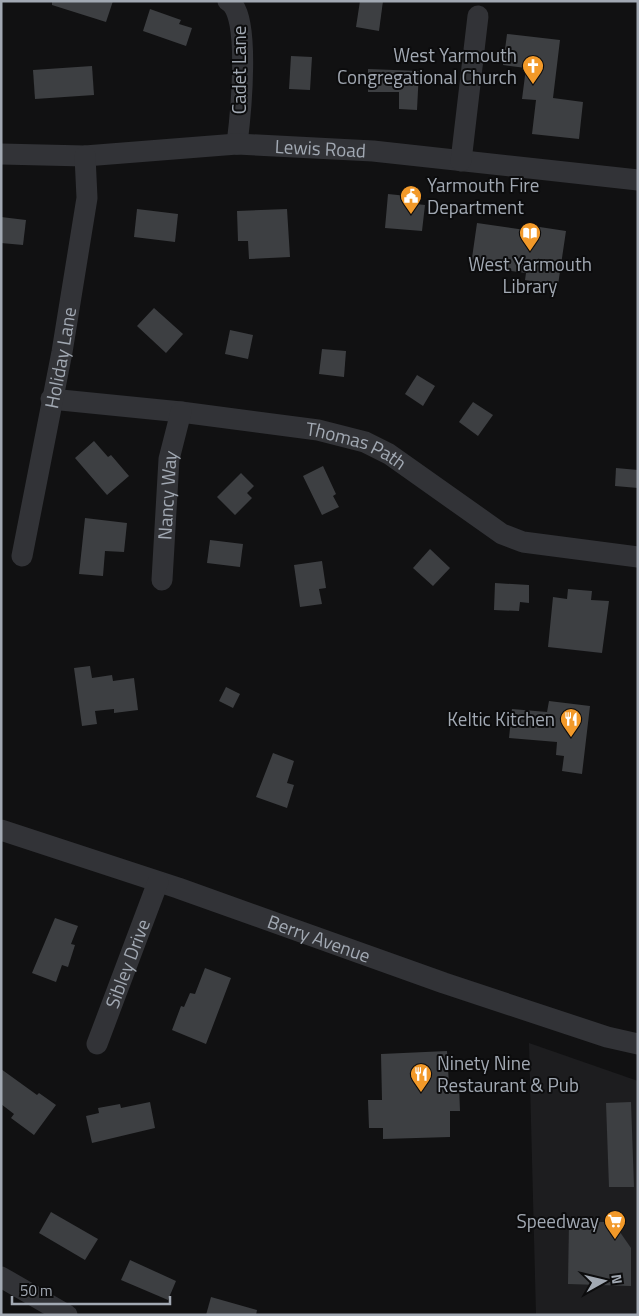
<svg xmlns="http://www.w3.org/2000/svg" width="639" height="1316" viewBox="0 0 639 1316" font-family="'Titillium Web',sans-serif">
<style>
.built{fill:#1d1d1f}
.building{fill:#3d3f42}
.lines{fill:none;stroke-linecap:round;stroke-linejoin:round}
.minor{stroke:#323337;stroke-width:21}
.labels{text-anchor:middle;stroke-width:4;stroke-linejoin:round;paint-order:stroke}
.poi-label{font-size:19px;fill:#a2a9b3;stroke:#0c0c0d;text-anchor:end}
.street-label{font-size:19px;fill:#a2a9b3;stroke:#0c0c0d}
</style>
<rect width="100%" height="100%" fill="#111112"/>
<polygon class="built" points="529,1043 638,1081 638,1315 536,1315"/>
<g class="building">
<polygon points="52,1 113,1 106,22 52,5"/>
<polygon points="360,1 383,1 379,31 356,27"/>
<polygon points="150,9 181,20 179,24 192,28 186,46 143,31"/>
<polygon points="507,34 560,40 553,98 583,102 579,139 532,134 536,100 522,99 526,68 503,65"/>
<polygon points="291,56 312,57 310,90 289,89"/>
<polygon points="92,66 94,95 35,99 33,70"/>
<polygon points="368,69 419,71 417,110 399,109 399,92 368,92"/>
<polygon points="388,194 417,197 416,204 425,205 422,231 385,228"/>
<polygon points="137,209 178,214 175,242 134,237"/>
<polygon points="287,209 290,257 249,259 248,241 238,241 237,211"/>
<polygon points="1,217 26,220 23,245 1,243"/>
<polygon points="477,223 532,231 533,226 566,231 558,285 525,280 526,273 471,265"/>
<polygon points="154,308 183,334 166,353 137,326"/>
<polygon points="230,330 253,335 248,359 225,354"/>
<polygon points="322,349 346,351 344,377 319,374"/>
<polygon points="417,375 435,386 423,406 405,394"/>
<polygon points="473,402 493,415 478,436 459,422"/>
<polygon points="94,441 108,457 111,455 129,476 107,495 75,458"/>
<polygon points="323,466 336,494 333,496 339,507 322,515 303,476"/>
<polygon points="616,468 638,470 638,488 615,486"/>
<polygon points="241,473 254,486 247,493 252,498 235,515 217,497"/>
<polygon points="85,518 127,523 124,552 105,551 103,576 79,574"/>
<polygon points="210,540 243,544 240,567 207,563"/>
<polygon points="430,549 450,568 433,586 413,568"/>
<polygon points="322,561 326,588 319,589 322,604 300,607 294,565"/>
<polygon points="495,583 529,585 529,603 520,602 519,611 494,610"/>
<polygon points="568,589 592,591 591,600 609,601 602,653 548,647 553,597 567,599"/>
<polygon points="90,666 92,678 112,675 113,681 134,678 138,710 114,713 114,709 95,711 97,724 82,726 74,668"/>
<polygon points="226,687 240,694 233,708 219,701"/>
<polygon points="549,701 590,706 582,774 562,771 564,756 556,755 557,742 509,738 512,709 547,712"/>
<polygon points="273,753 294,761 287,783 294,785 287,808 256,797"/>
<polygon points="55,918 78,926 71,944 75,945 68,967 62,965 56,982 32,973"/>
<polygon points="205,968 231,978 206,1044 172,1030 181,1006 184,1007 190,993 195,994"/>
<polygon points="447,1051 449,1085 459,1085 460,1111 450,1111 450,1137 383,1139 383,1128 369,1128 368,1100 382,1100 381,1054"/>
<polygon points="1,1069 37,1095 39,1093 56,1105 34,1135 11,1118 14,1114 1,1104"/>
<polygon points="150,1102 155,1128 92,1143 86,1116 99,1113 98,1108 120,1104 121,1108"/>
<polygon points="631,1102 634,1187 609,1187 606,1103"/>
<polygon points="51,1212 98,1239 85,1260 39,1233"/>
<polygon points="569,1222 613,1222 631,1248 631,1286 568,1284"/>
<polygon points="130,1260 176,1281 168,1300 121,1280"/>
<polygon points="211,1297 257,1310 256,1315 206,1315"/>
</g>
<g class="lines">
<g class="minor">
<path d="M228 1C252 11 240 120 237 144"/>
<path id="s1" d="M1 154 85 156 237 144 373 151 638 180"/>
<polyline points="461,161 478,16"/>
<path id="s2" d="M51 399 181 412 318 430 365 442 389 454 502 534 523 542 638 557"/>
<path id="s3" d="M22 556 62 352 87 198 85 156"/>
<path id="s4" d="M162 580 169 459 181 412"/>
<path id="s5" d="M1 830 178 888 444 983 607 1037 638 1044"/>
<path id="s6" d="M97 1044 158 882"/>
<polyline points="1,1277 67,1315"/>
</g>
</g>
<defs>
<g id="church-pin" transform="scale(1.125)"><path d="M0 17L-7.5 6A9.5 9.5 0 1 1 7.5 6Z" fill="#f29929" stroke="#0c0c0d"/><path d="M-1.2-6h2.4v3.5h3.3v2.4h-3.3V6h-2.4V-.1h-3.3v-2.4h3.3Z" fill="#fff"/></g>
<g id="civic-pin" transform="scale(1.125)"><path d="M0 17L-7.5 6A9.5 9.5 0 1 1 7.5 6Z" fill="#f29929" stroke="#0c0c0d"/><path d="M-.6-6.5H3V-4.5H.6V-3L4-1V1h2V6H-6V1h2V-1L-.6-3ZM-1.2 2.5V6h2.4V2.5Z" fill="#fff"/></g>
<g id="library-pin" transform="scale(1.125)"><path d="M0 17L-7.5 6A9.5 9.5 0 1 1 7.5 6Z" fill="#f29929" stroke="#0c0c0d"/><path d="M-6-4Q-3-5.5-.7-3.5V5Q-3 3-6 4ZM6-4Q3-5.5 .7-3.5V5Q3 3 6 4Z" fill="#fff"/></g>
<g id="restaurant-pin" transform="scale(1.125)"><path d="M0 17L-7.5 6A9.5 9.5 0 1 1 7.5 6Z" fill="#f29929" stroke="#0c0c0d"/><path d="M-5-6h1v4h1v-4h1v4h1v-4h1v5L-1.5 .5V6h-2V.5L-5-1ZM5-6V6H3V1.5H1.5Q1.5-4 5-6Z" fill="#fff"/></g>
<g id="supermarket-pin" transform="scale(1.125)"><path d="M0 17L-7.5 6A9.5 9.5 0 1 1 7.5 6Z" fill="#f29929" stroke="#0c0c0d"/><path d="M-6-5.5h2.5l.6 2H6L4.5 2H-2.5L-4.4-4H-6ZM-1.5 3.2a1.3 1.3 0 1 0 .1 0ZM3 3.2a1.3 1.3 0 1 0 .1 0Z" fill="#fff"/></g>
</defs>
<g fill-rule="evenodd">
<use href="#church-pin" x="533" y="66"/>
<use href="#civic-pin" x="411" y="196"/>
<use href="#library-pin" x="530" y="233"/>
<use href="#restaurant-pin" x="571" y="719"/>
<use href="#restaurant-pin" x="421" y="1074"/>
<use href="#supermarket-pin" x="615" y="1221"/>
</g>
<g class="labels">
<g class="poi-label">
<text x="517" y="62">West Yarmouth<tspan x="517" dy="22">Congregational Church</tspan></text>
<text x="427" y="192" text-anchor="start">Yarmouth Fire<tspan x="427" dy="22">Department</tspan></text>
<text x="530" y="271" text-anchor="middle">West Yarmouth<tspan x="530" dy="22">Library</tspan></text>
<text x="555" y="726">Keltic Kitchen</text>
<text x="437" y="1070" text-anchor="start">Ninety Nine<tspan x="437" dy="22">Restaurant &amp; Pub</tspan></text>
<text x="599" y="1228">Speedway</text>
</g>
<g class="street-label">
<text transform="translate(239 70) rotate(-90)" y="7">Cadet Lane</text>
<text dy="7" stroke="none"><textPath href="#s1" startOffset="320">Lewis Road</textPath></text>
<text dy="7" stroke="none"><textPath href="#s3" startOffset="202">Holiday Lane</textPath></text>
<text dy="7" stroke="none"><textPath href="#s2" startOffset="310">Thomas Path</textPath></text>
<text dy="7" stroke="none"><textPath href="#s4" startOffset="85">Nancy Way</textPath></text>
<text dy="7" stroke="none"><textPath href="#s5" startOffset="336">Berry Avenue</textPath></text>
<text dy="7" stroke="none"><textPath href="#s6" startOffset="86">Sibley Drive</textPath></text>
</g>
</g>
<rect width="639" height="1316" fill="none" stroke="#a2a9b3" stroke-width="5"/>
<g transform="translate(604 1281) rotate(82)" stroke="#0c0c0d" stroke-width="4" paint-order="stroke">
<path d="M0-4L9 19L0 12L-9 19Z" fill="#a2a9b3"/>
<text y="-8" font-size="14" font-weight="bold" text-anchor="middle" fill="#a2a9b3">N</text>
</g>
<path d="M12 1296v8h158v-8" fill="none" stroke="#a2a9b3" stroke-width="2.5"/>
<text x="20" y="1296" font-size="15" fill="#a2a9b3" stroke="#0c0c0d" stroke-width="4" paint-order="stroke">50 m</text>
</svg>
